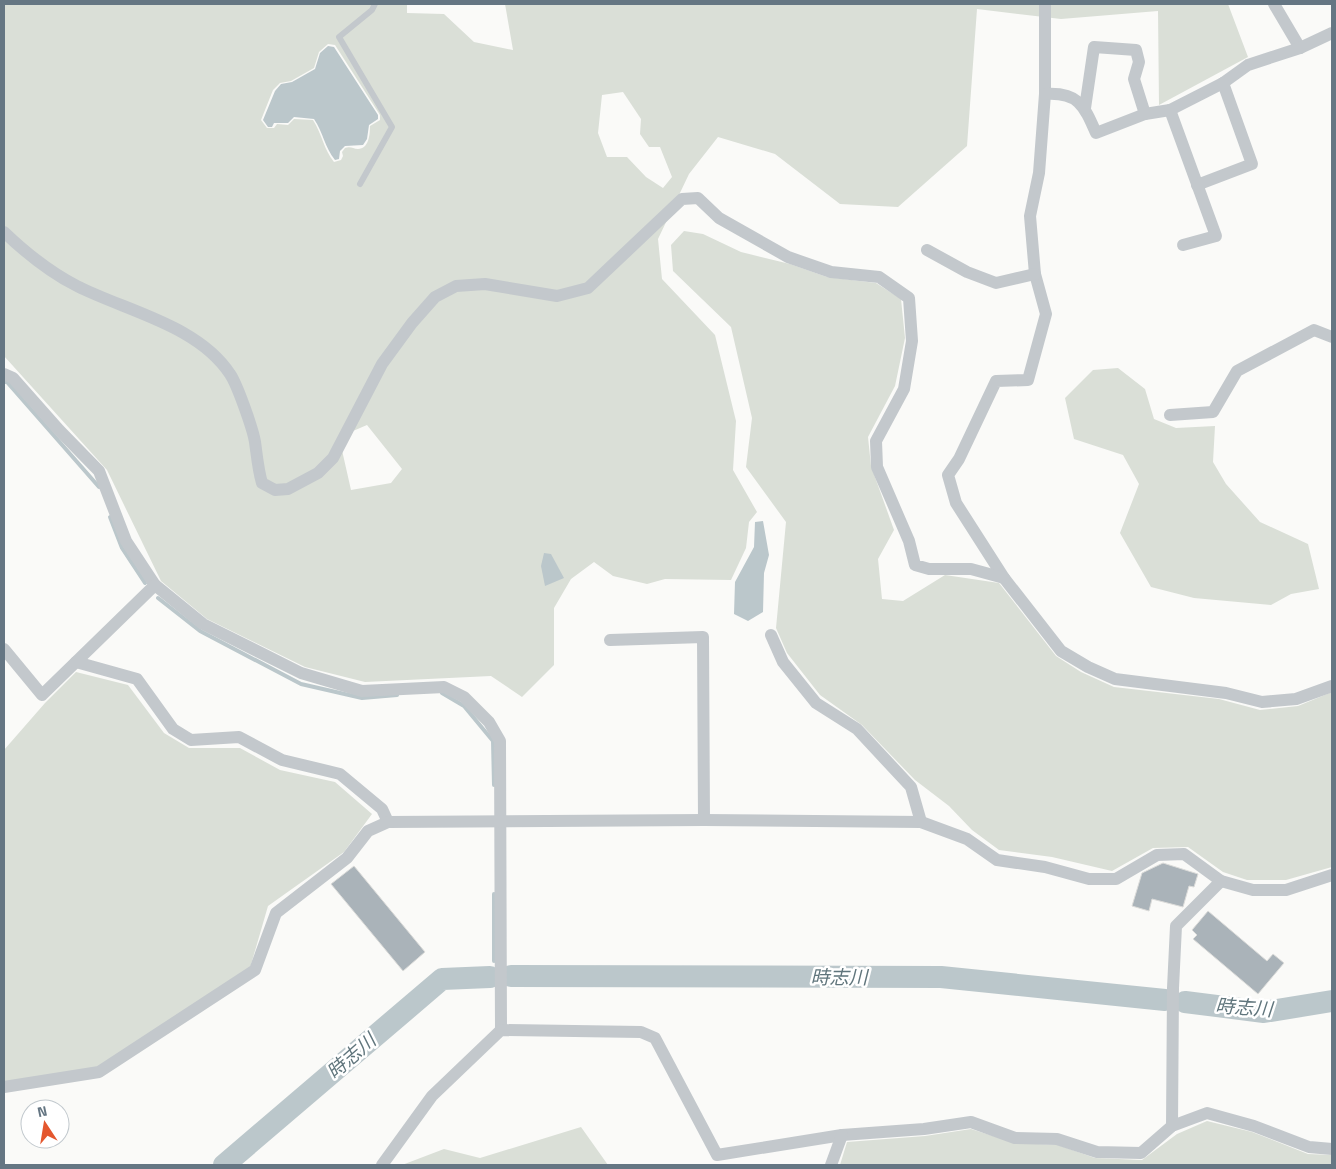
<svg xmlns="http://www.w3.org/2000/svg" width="1336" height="1169" viewBox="0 0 1336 1169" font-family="'Titillium Web','Noto Sans JP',sans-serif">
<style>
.green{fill:#dadfd7;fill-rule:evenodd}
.water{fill:#bbc7cb}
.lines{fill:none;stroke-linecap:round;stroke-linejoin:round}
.stream{stroke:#bbc7cb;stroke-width:4}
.river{stroke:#bbc7cb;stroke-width:22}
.building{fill:#aab3b9;stroke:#dcdcda}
.service{stroke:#c3c8cc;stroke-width:6}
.minor{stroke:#c3c8cc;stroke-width:12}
.labels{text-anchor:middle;stroke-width:5;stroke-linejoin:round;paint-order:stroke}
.water-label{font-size:19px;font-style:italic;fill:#60757c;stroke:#fff}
</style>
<rect width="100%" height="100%" fill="#fafaf8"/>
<g class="green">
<path d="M4 4H407V13L444 14 474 42 513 50 505 4H1228L1248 57 1159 105 1158 11 1061 19 977 9 967 146 898 207 840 204 775 154 718 137 689 174 658 239 662 279 715 335 736 421 733 470 757 512 749 522 746 548 731 580 665 579 647 584 613 576 594 562 571 579 554 608V665L522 697 491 676 365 682 305 667 207 619 161 581 107 470 4 356ZM328 44 335 45 380 115V120L370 126C370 134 369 149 358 149 353 149 351 146 345 148L342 152 343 156 341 160 334 162C324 150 322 134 313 120L294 119 288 125 277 124 274 128H267L261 120 273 90 280 83 291 81 314 68 319 52ZM623 92 641 119 640 134 649 147H660L672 177 663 188 646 177 627 157H607L598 133 602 95ZM367 425 402 469 391 483 351 490 339 437Z"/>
<polygon points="684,231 703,234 741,252 790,264 827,277 876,283 901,299 905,338 895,386 868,437 871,466 894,530 878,559 882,599 903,601 945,575 999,583 1056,656 1081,672 1114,687 1219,699 1260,710 1298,706 1332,692 1332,867 1286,880 1247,880 1223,872 1188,847 1153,848 1112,871 1052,857 999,850 972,830 949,806 915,780 862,725 820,695 787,653 776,628 786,522 746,467 752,418 731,327 673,271 671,245"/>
<polygon points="1118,368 1145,389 1154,419 1176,428 1215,426 1213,462 1226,484 1260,522 1308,544 1319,589 1291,594 1271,605 1194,598 1151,587 1120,533 1139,484 1123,455 1074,439 1065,398 1093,370"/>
<polygon points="76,672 128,685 164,733 189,748 240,748 280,770 335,782 372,814 344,852 268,906 250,968 101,1066 4,1089 4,750 45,703"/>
<polygon points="1207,1121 1252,1132 1308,1154 1332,1155 1332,1165 840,1165 847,1142 925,1136 971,1129 1015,1143 1058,1145 1095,1158 1142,1160 1177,1134"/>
<polygon points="581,1127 608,1165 402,1165 444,1149 480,1158"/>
</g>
<g class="water">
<path d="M328 46 334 47 378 115V119L369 125 367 139 363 145 345 146 340 151 339 159 335 160C325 148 323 132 314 119L294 117 288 123H274L272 127H268L263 120 275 91 281 84 292 82 315 69 320 53Z"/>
<polygon points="763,521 769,555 764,573 763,612 748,621 734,614 735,582 754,547 755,522"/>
<polygon points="544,553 551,554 564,578 545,586 541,566"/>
</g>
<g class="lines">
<g class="stream">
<polyline points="4,382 7,382 99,487"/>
<polyline points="110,517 122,548 145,583"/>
<polyline points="158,598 200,631 301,684 362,698 397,695"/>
<polyline points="442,693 464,706 493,741 494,785"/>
<polyline points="494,961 494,894"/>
</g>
<g class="river">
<polyline points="511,976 941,977 1165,1000"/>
<polyline points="1185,1002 1264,1012 1332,1001"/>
<polyline points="224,1165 442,979 490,977"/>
</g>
</g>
<g class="building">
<polygon points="1163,863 1198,874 1194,887 1189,886 1183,907 1152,899 1149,911 1132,906 1142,873"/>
<polygon points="354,866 425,952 403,971 331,884"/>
<polygon points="1208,911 1267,961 1273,954 1284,963 1258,994 1193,939 1197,935 1192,930"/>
</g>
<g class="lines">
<polyline class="service" points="360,184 392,127 339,37 372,10 375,4"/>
<g class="minor">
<polyline points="1045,4 1045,94 1039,173 1030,216 1035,274 1046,314 1028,380 996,381 959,459 948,475 956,503 1004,578 1061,651 1088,667 1115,679 1226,693 1262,702 1296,699 1332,686"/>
<polyline points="1274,4 1300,48"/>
<path d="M1045 94C1078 92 1084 105 1096 133L1145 114 1170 110 1223 83 1248 65 1300 48 1332 33"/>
<polyline points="1085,108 1094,47 1136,50 1139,62 1134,79 1145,114"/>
<polyline points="1170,110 1216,236 1183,245"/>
<polyline points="1197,185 1252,164 1223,83"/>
<path d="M4 232C26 253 49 272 77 286 126 311 198 325 230 374 237 384 253 429 255 442 257 456 258 469 262 483L275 490 288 489 318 473 333 458 382 364 412 323 435 297 456 286 485 284 557 296 588 288 682 199 698 198 719 218 788 257 831 272 879 277 909 298 912 341 904 389 876 441 877 467 909 541 915 565 929 569H971L1004 578"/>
<polyline points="927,250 967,272 996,283 1035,274"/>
<polyline points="4,374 13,378 59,430 99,471 126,541 155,585 203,624 301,673 362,691 444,687 464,697 489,722 500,741 501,1030"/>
<polyline points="1170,415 1213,412 1237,371 1314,330 1332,337"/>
<polyline points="771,635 783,662 816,703 857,729 911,787 921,822"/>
<polyline points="610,640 703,637 704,820"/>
<polyline points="4,649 42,695 155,585"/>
<polyline points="76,662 137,679 173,729 191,740 239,737 282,760 340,774 382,809 388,822"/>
<polyline points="4,1087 99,1072 255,970 276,913 347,858 368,831 388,822 704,820 921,822 967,839 997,860 1045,867 1089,879 1116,879 1157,855 1184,854 1221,881 1253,890 1286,890 1332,875"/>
<polyline points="1172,1126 1173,988 1176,926 1221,881"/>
<polyline points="382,1165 432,1096 501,1030 641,1032 655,1038 717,1155 842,1135 924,1129 971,1122 1015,1138 1057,1139 1097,1152 1141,1153 1172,1126 1207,1113 1254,1126 1309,1147 1332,1149"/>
<polyline points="831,1165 842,1135"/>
</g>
</g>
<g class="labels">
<g class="water-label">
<text x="839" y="984">時志川</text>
<text transform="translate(1244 1007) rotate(4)" y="7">時志川</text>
<text transform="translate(351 1056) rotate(-41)" y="7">時志川</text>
</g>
</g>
<rect width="1336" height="1169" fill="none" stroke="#657683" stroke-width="10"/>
<g transform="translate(45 1124) rotate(348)"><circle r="24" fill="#ffffff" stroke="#c1c8cd"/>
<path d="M0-4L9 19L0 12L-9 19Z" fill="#e4572e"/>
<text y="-8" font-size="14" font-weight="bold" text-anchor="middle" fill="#657683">N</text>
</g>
</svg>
